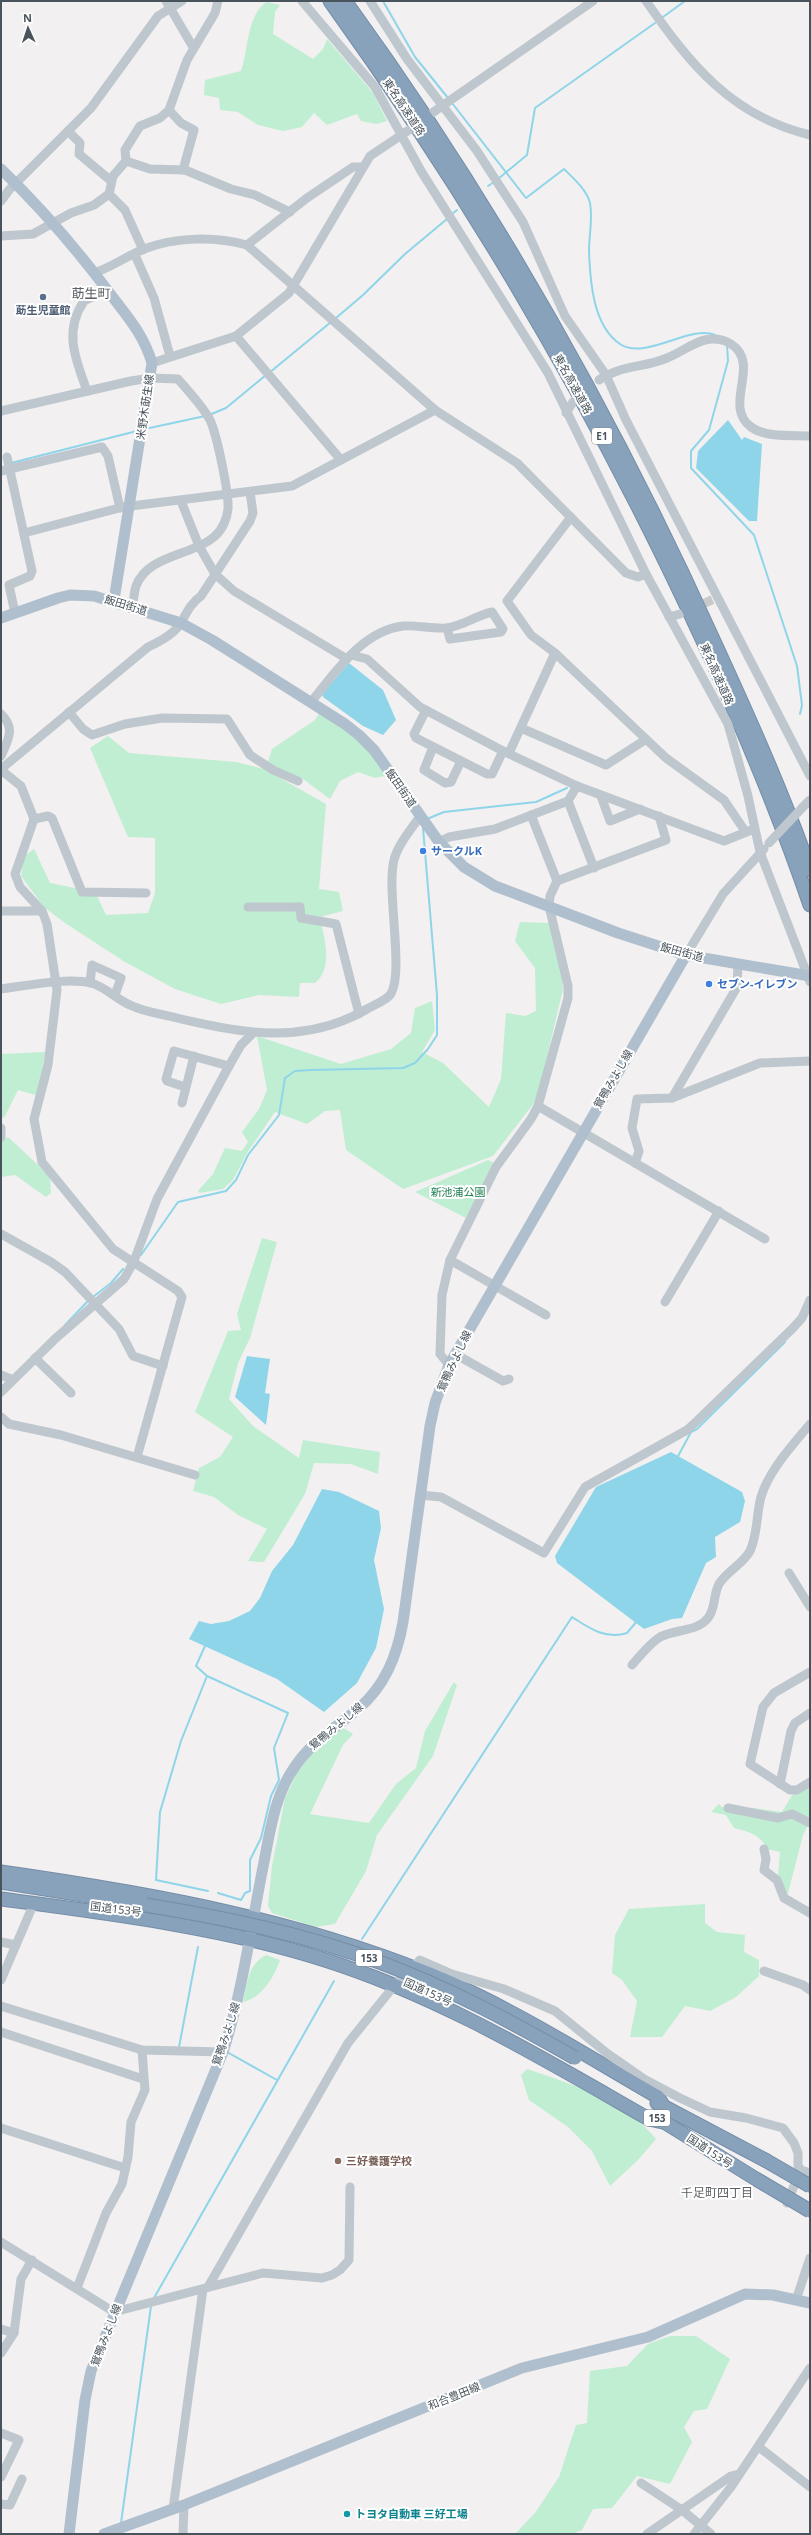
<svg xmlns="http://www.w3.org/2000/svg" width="811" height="2535" viewBox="0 0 811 2535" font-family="'Noto Sans','Noto Sans JP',sans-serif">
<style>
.green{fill:#c0eed2}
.water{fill:#8fd5e9}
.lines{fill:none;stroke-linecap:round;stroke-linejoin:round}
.stream{stroke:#8fd5e9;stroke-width:2}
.minor-tunnel{stroke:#c8c9cb;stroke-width:9;stroke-dasharray:9 4.5;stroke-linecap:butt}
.highway-casing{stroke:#748da8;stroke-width:15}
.minor{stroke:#bec7ce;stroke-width:9}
.major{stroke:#b0bfcd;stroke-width:11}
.highway{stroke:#89a2bc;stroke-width:13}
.highway-bridge-casing{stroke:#748da8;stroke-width:15;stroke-linecap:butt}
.minor-bridge{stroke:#bec7ce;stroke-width:9}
.highway-bridge{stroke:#89a2bc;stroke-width:13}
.service-dot{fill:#5c6f8a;stroke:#fff;stroke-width:1.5}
.shop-dot{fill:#3f7fe0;stroke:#fff;stroke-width:1.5}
.education-dot{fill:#8d6e63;stroke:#fff;stroke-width:1.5}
.culture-dot{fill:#0f9aa8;stroke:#fff;stroke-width:1.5}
.labels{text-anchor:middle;stroke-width:4;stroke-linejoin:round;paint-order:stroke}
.shield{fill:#fff;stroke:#7f878d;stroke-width:1}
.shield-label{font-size:10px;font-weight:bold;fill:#48535c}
.street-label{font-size:11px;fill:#48535c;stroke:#fff}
.service-label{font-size:11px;font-weight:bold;fill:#4e5e75;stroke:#fff}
.shop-label{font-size:11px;font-weight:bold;fill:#366cbe;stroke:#fff;text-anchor:start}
.park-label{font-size:11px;fill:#1b7c4c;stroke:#fff}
.education-label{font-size:11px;font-weight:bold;fill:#785e54;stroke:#fff;text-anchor:start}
.culture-label{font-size:11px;font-weight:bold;fill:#0d838f;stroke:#fff;text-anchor:start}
.neighbourhood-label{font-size:12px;fill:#5c6064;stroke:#fff}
.quarter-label{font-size:13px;fill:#5c6064;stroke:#fff}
</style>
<rect width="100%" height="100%" fill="#f2f0f0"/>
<g class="green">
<path d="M266 2 280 5 275 12 273 34 313 59 323 49 327 39 373 93 387 121 376 124 361 121 357 114 327 125 314 113 302 127 283 131 258 125 238 112 220 110 219 98 204 95 205 80 241 71C249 48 246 18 266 2Z"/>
<polygon points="323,707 377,759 385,776 375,778 358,772 340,781 330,799 303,779 282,771 268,762 272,749 315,720"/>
<path d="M108 736 129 753 236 762 264 769 326 804 319 889 339 892 343 911 320 917C324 938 334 967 315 983H300L299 997 259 995 221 1004 175 989 125 962 65 923 44 907 21 876 24 856 34 849 50 883 95 892 106 915 148 913 155 893V838L128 837 90 748Z"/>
<polygon points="520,922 549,923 558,940 563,989 537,1099 493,1156 403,1189 346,1150 340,1110 325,1111 307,1124 275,1112 247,1153 233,1180 223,1189 200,1193 198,1191 213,1174 225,1148 242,1151 248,1142 242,1132 259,1109 267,1090 257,1036 341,1064 391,1049 411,1033 415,1008 432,1001 435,1030 422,1052 443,1063 489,1107 501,1079 506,1013 525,1016 536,1011 535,968 515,941"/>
<polygon points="45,1052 39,1096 18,1090 4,1118 1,1117 1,1054"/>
<polygon points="1,1137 9,1138 50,1176 51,1193 46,1197 15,1175 1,1177"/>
<polygon points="488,1160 494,1163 466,1218 415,1192"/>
<polygon points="262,1238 277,1242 250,1338 238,1363 229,1399 253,1426 299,1458 303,1440 380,1452 378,1474 351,1464 314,1463 305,1494 264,1562 248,1561 267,1529 238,1515 214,1497 193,1491 199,1468 220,1457 233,1437 195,1412 228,1331 241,1330 237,1314"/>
<polygon points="454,1682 457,1685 433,1756 377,1835 366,1871 335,1924 316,1927 272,1913 268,1906 272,1866 285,1798 297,1773 314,1750 342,1727 353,1734 343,1745 310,1814 369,1823 396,1784 416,1768 425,1731"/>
<path d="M810 1784V1821L803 1835 787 1897 778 1876 780 1852 767 1849C760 1834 749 1832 734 1828L726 1815 711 1812 719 1804 722 1807 748 1813 753 1808 782 1812 793 1794Z"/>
<polygon points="705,1904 705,1923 717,1932 745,1935 744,1952 759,1960 759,1976 736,1997 710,2011 685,2006 662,2037 630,2037 637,2001 622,1980 612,1973 615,1935 629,1909"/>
<path d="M266 1955 280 1960C274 1977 262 1998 243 2002 247 1984 248 1964 266 1955Z"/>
<path d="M527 2069C570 2083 627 2102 656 2139L638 2160 610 2186 592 2151 568 2127 529 2100 521 2075Z"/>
<polygon points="670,2336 696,2336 730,2359 707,2409 694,2411 684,2427 692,2442 670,2484 637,2476 612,2508 593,2509 582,2530 572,2534 515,2534 535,2513 559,2477 576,2425 587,2423 590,2371 627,2366 648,2344"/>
</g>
<g class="water">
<polygon points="728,420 742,440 744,437 762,444 757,521 749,521 696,468 698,451"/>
<polygon points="349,663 383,690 396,720 383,735 363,726 323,697 322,694"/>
<polygon points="247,1356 270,1359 265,1393 270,1394 266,1425 235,1397"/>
<polygon points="671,1452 742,1492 745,1501 740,1522 715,1537 716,1557 706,1563 682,1618 672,1619 644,1629 557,1563 555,1556 596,1487"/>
<polygon points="322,1489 339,1492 379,1511 381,1528 374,1560 384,1609 376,1648 357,1683 324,1712 277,1679 189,1639 199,1621 211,1624 229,1621 250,1611 260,1598 272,1571 293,1545"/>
</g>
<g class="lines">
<g class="stream">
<polyline points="383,1 415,57 448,98"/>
<polyline points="663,17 685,1"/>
<path d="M452 103 526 198 564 169C573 178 587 190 590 203 593 219 589 235 589 251 590 281 593 326 620 344 645 361 691 324 715 335"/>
<polyline points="498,179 527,155 535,108 655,23"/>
<polyline points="488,186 494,182"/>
<polyline points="452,214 457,210"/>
<polyline points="336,318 363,295 405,254 447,219"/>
<polyline points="727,345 728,361 709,430 691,451 691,468 754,535 797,666 802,705 800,714"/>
<polyline points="269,373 331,322"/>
<polyline points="209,415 226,408 266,375"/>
<polyline points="145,429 205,416"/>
<polyline points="11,463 137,431"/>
<polyline points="427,819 444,812 536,802 567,788"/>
<polyline points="141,1255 178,1202 226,1191 236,1180 248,1155 279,1115 285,1078 295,1071 311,1070 403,1068 415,1063 428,1049 437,1035 437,995 423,828"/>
<polyline points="93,1297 111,1283 123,1269"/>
<polyline points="65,1325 88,1301"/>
<polyline points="677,1458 691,1432 697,1429 785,1342"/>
<polyline points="205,1646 196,1666 207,1676 181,1741 160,1812 156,1880 208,1891"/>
<polyline points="207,1676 288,1713 274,1748 279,1780 271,1796 261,1838 250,1860 250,1891 245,1893 241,1900 218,1893"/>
<path d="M362 1939 572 1617C589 1628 606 1640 627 1633L637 1621"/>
<polyline points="179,2047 198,1947"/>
<polyline points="227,2052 277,2080"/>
<polyline points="154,2298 334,1981"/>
<polyline points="121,2523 151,2306"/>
</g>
<polyline class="minor-tunnel" points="692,609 716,598"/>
<g class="highway-casing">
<g id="highway">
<path d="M330 1C458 179 570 366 666 563 720 674 770 788 810 905"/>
<path d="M345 1C489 199 611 414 712 637 747 713 782 791 810 870"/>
<path d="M1 1872C155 1894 307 1921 451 1983 523 2015 590 2058 658 2097L664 2107"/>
<polyline points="1,1882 146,1905"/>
<path d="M1 1899C107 1913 220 1927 322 1959 440 1996 542 2058 649 2119L663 2122"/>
<polyline points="657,2103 765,2160"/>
<polyline points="656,2117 756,2179"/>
</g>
</g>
<g class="minor">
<polyline points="166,1 193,47"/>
<polyline points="302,1 375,87 421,171 548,373 646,574 728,724 748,796 760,852 810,982"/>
<polyline points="370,1 407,59 477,151 523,222 565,316 606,375 626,420 810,776"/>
<path d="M646 1C690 64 731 116 810 135"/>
<polyline points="169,110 181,123 194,130 183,170"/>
<polyline points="432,113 593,1"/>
<polyline points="68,131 80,143 79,154 110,180"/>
<polyline points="126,161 150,169 185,170 231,189 255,195 290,212"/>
<polyline points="109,194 125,210 143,250"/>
<polyline points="1,201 9,190 91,108 158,16 182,1"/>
<polyline points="1,236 33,234 71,213 94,205 109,194 113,176 126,161 125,150 140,126 160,118 169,110 187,60 215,13 218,1"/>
<polyline points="247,245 307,198 353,167 362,167"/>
<polyline points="135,255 154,298 170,356"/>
<path d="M94 273C112 267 127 256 144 249 176 237 214 236 247 245L435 410 517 463 626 573 638 577 646 574"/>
<polyline points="236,336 341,460"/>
<polyline points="152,363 236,336 289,293 370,156 412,128"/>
<path d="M599 380C620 365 644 368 667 358 680 353 692 343 705 340 715 338 723 339 731 344 762 364 722 406 751 427 766 438 792 435 810 436"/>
<path d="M87 391C76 360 63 332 84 301L107 290"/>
<path d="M1 411 131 381 151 378 178 379C189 392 202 405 210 420 217 435 229 493 228 509 227 519 222 530 215 536 193 556 148 554 136 586 134 592 134 600 132 607"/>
<polyline points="566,413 573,402"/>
<polyline points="7,457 32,571 30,576 9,585 15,613"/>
<polyline points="1,471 102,447 108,456 120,508"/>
<polyline points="181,501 199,546 215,574 234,591 347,659"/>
<polyline points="24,533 123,507 292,486 435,410"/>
<polyline points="669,617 680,614"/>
<polyline points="555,653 531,635 507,601 571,517"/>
<polyline points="351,655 367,659 420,707 503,751 577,786 724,841 754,829"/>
<path d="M311 702C336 672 362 631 403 626 418 625 432 629 446 628 461 627 477 615 492 612L503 629 501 632 450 639 447 628"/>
<polyline points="426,710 414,734 416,738 487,774 492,774 503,751"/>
<polyline points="69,712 83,729 92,735 125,724 162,718 227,719 250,755 273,770 298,781"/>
<path d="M1 714C16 728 8 740 1 756"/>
<polyline points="521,728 606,765 645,740"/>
<polyline points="433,747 424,770 445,783 451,782 461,761"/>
<polyline points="509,753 555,653 666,758 724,800 745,831"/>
<path d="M1 769 148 647C159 642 174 634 181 623 187 612 191 603 201 596L250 521 253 513 250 492"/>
<polyline points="1,770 21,786 34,819 15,874 20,887 42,911 47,924 57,990 48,1065 34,1119 42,1162 113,1249 178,1291 182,1297 137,1457"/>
<polyline points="601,796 610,821 640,809"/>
<polyline points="568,801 594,868"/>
<polyline points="802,808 810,800"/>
<polyline points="34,819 48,816 52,818 82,892 146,893"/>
<polyline points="439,842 449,837 495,829 568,801 577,786"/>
<polyline points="557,881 666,840 659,816"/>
<polyline points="248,907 300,907 301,918 336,924 359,1014"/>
<polyline points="1,911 42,911"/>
<polyline points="686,955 723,894 764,849"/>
<polyline points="90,983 92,965 121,978 115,995"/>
<path d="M1 989C25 986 68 977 91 983 106 987 116 999 130 1005 144 1012 162 1014 177 1018 242 1034 306 1045 367 1009 374 1005 385 1001 390 995 405 975 386 891 394 860 398 844 411 830 420 816"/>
<polyline points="185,1087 167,1081 166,1079 174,1051 229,1066"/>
<polyline points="672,1098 737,987 738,965"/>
<polyline points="182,1103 194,1056"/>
<polyline points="538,1106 765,1239"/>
<polyline points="1,1128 1,1137"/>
<polyline points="635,1163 639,1151 632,1128 637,1099 672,1098 760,1063 810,1061"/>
<polyline points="1,1234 51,1262 65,1272 119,1329 133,1356 163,1366"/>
<polyline points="450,1260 546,1315"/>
<polyline points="665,1302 719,1211"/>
<polyline points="455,1354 503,1381 509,1379"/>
<polyline points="35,1358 71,1393"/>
<polyline points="449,1365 440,1354 442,1295 450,1260 496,1167 531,1119 538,1106 568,998 568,986 549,906 550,896 557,881 531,815"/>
<polyline points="1,1375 13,1380"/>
<polyline points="1,1392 56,1338 124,1279 134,1261 157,1199 229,1066 241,1045 252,1034"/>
<polyline points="1,1417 9,1424 61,1435 195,1475"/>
<polyline points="420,1495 441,1497 544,1553 585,1487 687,1430 697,1421 793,1328 802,1318 810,1300"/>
<polyline points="789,1573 810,1607"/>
<path d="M632 1665C641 1655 649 1644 660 1637 675 1629 697 1632 708 1618 716 1608 713 1595 719 1584 727 1571 743 1564 750 1551 758 1534 756 1515 761 1497 769 1470 792 1446 810 1424"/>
<polyline points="810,1672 774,1693 763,1707 750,1764 790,1790 797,1790 810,1782"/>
<polyline points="780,1784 791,1731 795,1723 810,1713"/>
<polyline points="728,1808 778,1818 792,1814 810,1823"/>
<polyline points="764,1849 766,1859 764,1870 777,1880 784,1898 810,1913"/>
<polyline points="1,1942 16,1945"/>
<polyline points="764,1971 803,1985 810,1990"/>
<polyline points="1,1980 34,1903"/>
<polyline points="1,2006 142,2050 223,2052"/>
<polyline points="1,2032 143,2079"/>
<polyline points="1,2128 125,2168"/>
<polyline points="787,2203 799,2174"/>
<polyline points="1,2242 114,2312 263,2273 322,2278 332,2275 340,2270 349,2260 350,2187"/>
<polyline points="208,2287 348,2043 394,1986 420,1960 452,1974 504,1989 555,2011 608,2054 644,2079 680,2098 710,2112 746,2118 783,2128 794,2143 798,2153 798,2166 801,2170 810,2173"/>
<polyline points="77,2288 106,2213 122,2184 128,2157 131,2122 145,2090 142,2050"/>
<polyline points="796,2300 810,2258"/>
<polyline points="1,2329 14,2333"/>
<polyline points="1,2353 14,2333 21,2279 32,2260"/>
<polyline points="1,2433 19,2440 1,2477"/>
<polyline points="759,2447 810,2487"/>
<polyline points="641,2483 682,2510 711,2534"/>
<polyline points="1,2504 10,2505 22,2479"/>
<polyline points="173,2509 203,2289"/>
<polyline points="183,2534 184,2505"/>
<polyline points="647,2534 731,2476 739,2474"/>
<polyline points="694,2534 731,2487 810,2368"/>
</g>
<g class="major">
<path d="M1 169C40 207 75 247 108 291 126 315 143 333 152 363L114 600"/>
<polyline points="1,618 58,598 70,595 94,596 181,623 212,640 345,724 359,735 374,750 439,842 464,867 495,886 618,933 686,955 810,976"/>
<path d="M69 2534 85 2400 91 2371 223 2052C243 1990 251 1926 264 1862 270 1831 275 1795 294 1768 311 1742 335 1728 358 1709 385 1686 397 1656 403 1622L430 1426 435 1403 449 1365 686 955"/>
<polyline points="104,2534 184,2505 522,2368 648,2337 745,2294 773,2295 810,2303"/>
</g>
<use href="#highway" class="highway"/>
<g class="highway-bridge-casing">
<g id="highway-bridge">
<path d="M146 1905C225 1918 304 1934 379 1962 447 1987 512 2022 575 2058"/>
<polyline points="765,2160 810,2186"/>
<polyline points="756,2179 810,2211"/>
</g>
</g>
<polyline class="minor-bridge" points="769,843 802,808"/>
<use href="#highway-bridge" class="highway-bridge"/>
</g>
<circle class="service-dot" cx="43" cy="297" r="4"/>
<g class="shop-dot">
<circle cx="423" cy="851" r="4"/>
<circle cx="709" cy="984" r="4"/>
</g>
<circle class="education-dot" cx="338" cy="2161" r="4"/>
<circle class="culture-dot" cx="347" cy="2514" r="4"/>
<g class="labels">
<g class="shield">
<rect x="592" y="428" width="20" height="16" rx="3"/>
<rect x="356" y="1950" width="26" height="16" rx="3"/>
<rect x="644" y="2110" width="26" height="16" rx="3"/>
</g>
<g class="shield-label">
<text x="602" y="440">E1</text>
<text x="369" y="1962">153</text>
<text x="657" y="2122">153</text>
</g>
<g class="street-label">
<text transform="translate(404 107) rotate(56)" y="4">東名高速道路</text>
<text transform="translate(573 384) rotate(61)" y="4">東名高速道路</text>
<text transform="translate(145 407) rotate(-82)" y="4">米野木莇生線</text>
<text transform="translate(126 605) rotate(17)" y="4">飯田街道</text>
<text transform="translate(717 674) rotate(66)" y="4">東名高速道路</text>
<text transform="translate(401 788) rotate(55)" y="4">飯田街道</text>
<text transform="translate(682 952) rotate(15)" y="4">飯田街道</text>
<text transform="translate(613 1079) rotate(-60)" y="4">鴛鴨みよし線</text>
<text transform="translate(454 1361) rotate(-65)" y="4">鴛鴨みよし線</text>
<text transform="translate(336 1726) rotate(-40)" y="4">鴛鴨みよし線</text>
<text transform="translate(116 1909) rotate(7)" y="4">国道153号</text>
<text transform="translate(428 1992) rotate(24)" y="4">国道153号</text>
<text transform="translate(226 2034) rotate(-72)" y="4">鴛鴨みよし線</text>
<text transform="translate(710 2151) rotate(33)" y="4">国道153号</text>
<text transform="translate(106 2335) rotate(-69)" y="4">鴛鴨みよし線</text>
<text transform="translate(454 2396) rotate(-22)" y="4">和合豊田線</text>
</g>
<g class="service-label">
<text x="43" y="314">莇生児童館</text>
</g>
<g class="shop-label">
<text x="431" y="855">サークルK</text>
<text x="717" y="988">セブン-イレブン</text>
</g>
<g class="park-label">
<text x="458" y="1196">新池浦公園</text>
</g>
<g class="education-label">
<text x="346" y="2165">三好養護学校</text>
</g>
<g class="culture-label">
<text x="355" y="2518">トヨタ自動車 三好工場</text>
</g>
<g class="neighbourhood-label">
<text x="717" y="2197">千足町四丁目</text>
</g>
<g class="quarter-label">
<text x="91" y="298">莇生町</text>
</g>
</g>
<rect width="811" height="2535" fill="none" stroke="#48535c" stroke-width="4"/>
<g transform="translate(28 28) rotate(357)" stroke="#ffffff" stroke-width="3" paint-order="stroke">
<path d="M0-3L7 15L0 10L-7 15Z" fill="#48535c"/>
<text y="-6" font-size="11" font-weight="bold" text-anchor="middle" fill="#48535c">N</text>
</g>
</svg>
